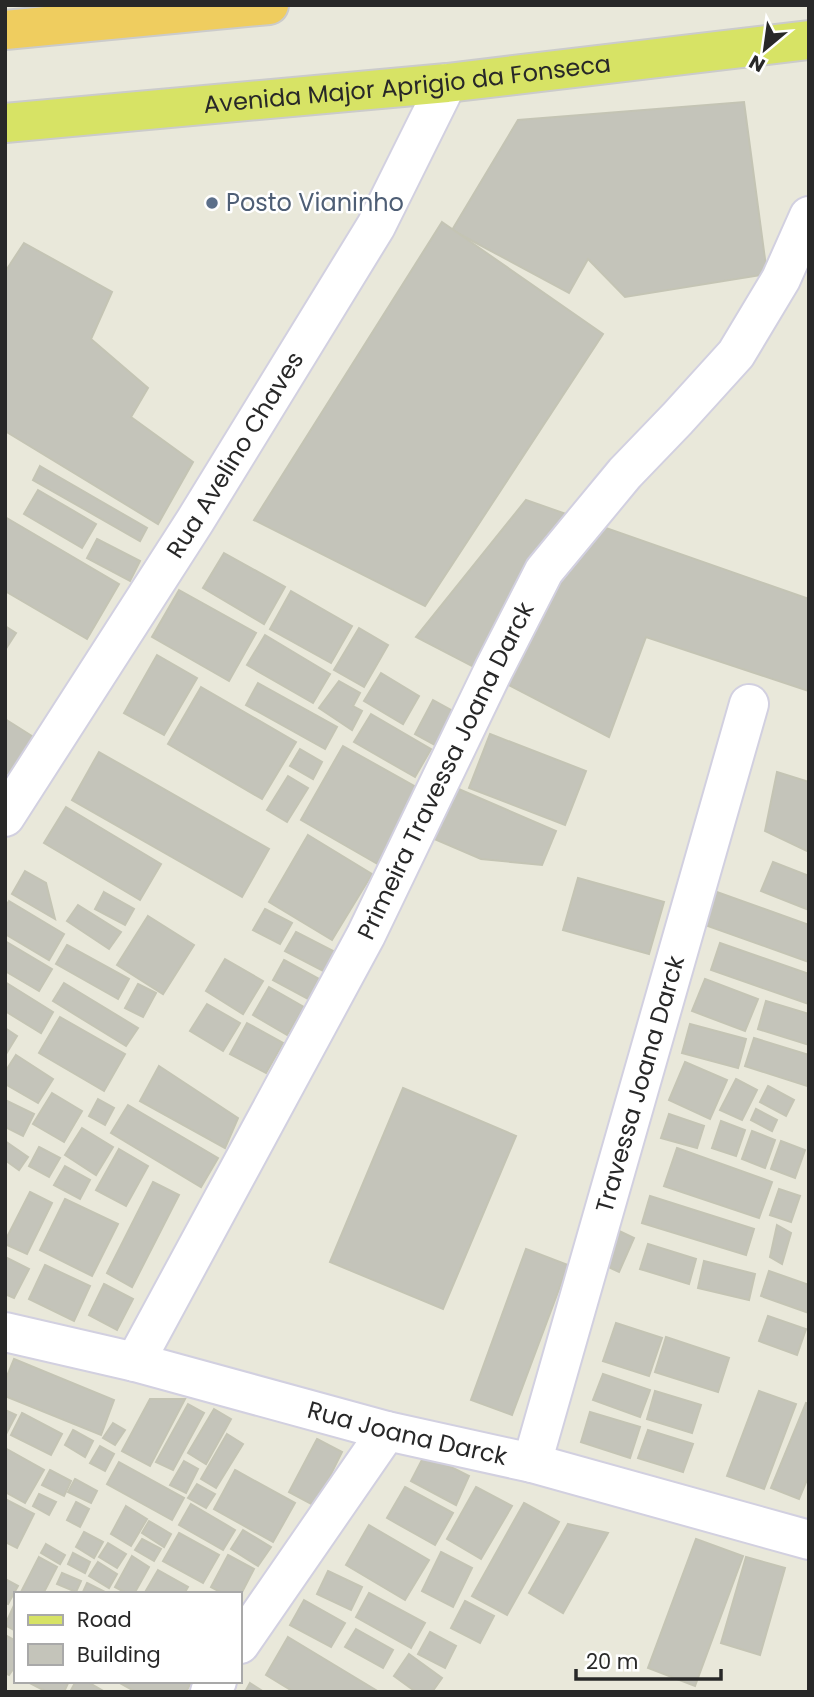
<svg xmlns="http://www.w3.org/2000/svg" width="814" height="1697" viewBox="0 0 814 1697" font-family="Poppins,sans-serif">
<style>
.building{fill:#c4c4ba;stroke:#c4c4b4;stroke-width:2}
.lines{fill:none;stroke-linecap:round;stroke-linejoin:round}
.minor-casing{stroke:#d2d0e0;stroke-width:42}
.major-casing{stroke:#cbcbcb;stroke-width:42}
.highway-casing{stroke:#cbcbcb;stroke-width:42}
.minor{stroke:#fff;stroke-width:38}
.major{stroke:#d7e365;stroke-width:38}
.highway{stroke:#efcd5f;stroke-width:38}
.service-dot{fill:#5c6f8a;stroke:#fff;stroke-width:2.5}
.labels{text-anchor:middle;stroke-width:5;stroke-linejoin:round;paint-order:stroke}
.street-label{font-size:24px;fill:#282828;stroke:#fff}
.service-label{font-size:24px;fill:#4e5e75;stroke:#fff;text-anchor:start}
</style>
<rect width="100%" height="100%" fill="#e9e8da"/>
<g class="building">
<polygon points="744,102 767,274 625,297 588,259 569,293 452,230 518,120"/>
<polygon points="442,222 603,334 425,606 254,520"/>
<polygon points="24,243 112,292 91,339 148,388 131,417 193,462 158,524 5,431 5,272"/>
<polygon points="40,466 147,528 140,541 33,480"/>
<polygon points="38,490 96,524 82,548 24,514"/>
<polygon points="526,500 809,599 809,691 646,637 609,737 416,637"/>
<polygon points="5,517 119,584 87,639 5,591"/>
<polygon points="97,539 140,561 130,581 87,558"/>
<polygon points="224,553 285,587 264,624 203,588"/>
<polygon points="179,590 256,633 229,681 152,637"/>
<polygon points="291,591 352,626 331,663 270,629"/>
<polygon points="5,626 16,633 5,650"/>
<polygon points="359,628 388,645 364,687 334,670"/>
<polygon points="265,635 330,674 313,703 247,665"/>
<polygon points="157,655 197,678 164,735 124,713"/>
<polygon points="381,673 419,696 403,724 364,701"/>
<polygon points="339,681 360,693 353,706 362,711 352,730 319,708"/>
<polygon points="258,683 337,727 325,749 246,705"/>
<polygon points="201,687 296,742 262,799 168,744"/>
<polygon points="433,700 460,715 442,749 415,734"/>
<polygon points="371,714 431,749 415,777 354,742"/>
<polygon points="5,719 35,738 10,775 5,772"/>
<polygon points="490,734 586,771 565,825 469,788"/>
<polygon points="343,746 423,791 381,866 301,820"/>
<polygon points="300,749 322,762 313,779 290,766"/>
<polygon points="99,752 269,849 242,897 72,800"/>
<polygon points="777,772 809,782 809,852 765,831"/>
<polygon points="288,776 308,788 287,822 267,810"/>
<polygon points="454,787 556,831 542,865 481,859 432,838"/>
<polygon points="66,807 161,864 140,900 44,843"/>
<polygon points="308,835 372,874 332,940 269,902"/>
<polygon points="773,862 809,876 809,910 761,891"/>
<polygon points="25,871 46,883 55,919 12,894"/>
<polygon points="578,878 664,902 649,954 563,930"/>
<polygon points="714,891 809,925 809,962 702,924"/>
<polygon points="104,892 134,909 125,925 95,909"/>
<polygon points="9,901 64,934 49,960 5,934 5,908"/>
<polygon points="78,905 121,932 109,949 67,921"/>
<polygon points="265,909 292,923 280,944 253,930"/>
<polygon points="148,916 194,945 163,994 117,965"/>
<polygon points="296,932 335,952 325,972 285,951"/>
<polygon points="5,941 52,969 39,991 5,971"/>
<polygon points="720,943 809,974 809,1004 711,970"/>
<polygon points="67,945 129,979 118,999 56,964"/>
<polygon points="225,959 263,981 243,1014 206,991"/>
<polygon points="284,960 319,979 308,999 273,980"/>
<polygon points="705,979 758,999 745,1031 692,1011"/>
<polygon points="5,982 53,1012 41,1033 5,1011"/>
<polygon points="64,983 138,1028 126,1046 53,1001"/>
<polygon points="138,984 156,993 143,1017 125,1008"/>
<polygon points="269,987 304,1007 287,1035 253,1015"/>
<polygon points="766,1001 809,1014 809,1045 758,1029"/>
<polygon points="207,1004 240,1023 223,1051 190,1031"/>
<polygon points="60,1017 125,1054 104,1091 39,1053"/>
<polygon points="247,1023 283,1043 266,1073 230,1054"/>
<polygon points="690,1024 746,1039 738,1068 682,1053"/>
<polygon points="5,1028 17,1036 6,1054 5,1054"/>
<polygon points="754,1038 809,1055 807,1086 745,1066"/>
<polygon points="16,1055 53,1079 38,1103 5,1084 5,1072"/>
<polygon points="685,1062 727,1080 710,1119 669,1100"/>
<polygon points="159,1066 238,1118 225,1148 140,1101"/>
<polygon points="736,1079 757,1090 742,1120 720,1110"/>
<polygon points="768,1086 794,1100 786,1116 760,1102"/>
<polygon points="403,1088 516,1136 443,1309 330,1262"/>
<polygon points="52,1093 82,1111 64,1142 33,1124"/>
<polygon points="98,1099 114,1108 105,1125 89,1116"/>
<polygon points="5,1100 34,1114 23,1136 5,1127"/>
<polygon points="128,1105 218,1158 201,1187 111,1133"/>
<polygon points="756,1109 777,1120 772,1131 751,1120"/>
<polygon points="669,1114 704,1126 697,1148 661,1138"/>
<polygon points="721,1121 745,1130 736,1156 712,1148"/>
<polygon points="82,1128 113,1147 96,1175 65,1155"/>
<polygon points="752,1131 775,1140 765,1168 742,1159"/>
<polygon points="5,1141 28,1157 19,1170 5,1160"/>
<polygon points="781,1141 805,1150 795,1178 771,1169"/>
<polygon points="39,1147 60,1158 49,1177 29,1166"/>
<polygon points="677,1148 772,1182 759,1218 664,1186"/>
<polygon points="119,1149 148,1166 126,1206 96,1190"/>
<polygon points="65,1166 90,1180 80,1199 54,1185"/>
<polygon points="153,1182 179,1195 132,1287 107,1273"/>
<polygon points="779,1189 800,1196 791,1222 770,1215"/>
<polygon points="30,1192 52,1203 27,1254 5,1244 5,1241"/>
<polygon points="650,1196 754,1229 746,1255 642,1223"/>
<polygon points="65,1199 118,1224 92,1276 40,1250"/>
<polygon points="777,1225 791,1233 782,1264 770,1257"/>
<polygon points="615,1229 634,1238 619,1272 600,1263"/>
<polygon points="648,1244 696,1259 689,1284 640,1269"/>
<polygon points="526,1249 568,1265 512,1415 471,1400"/>
<polygon points="5,1257 29,1269 14,1298 5,1294"/>
<polygon points="704,1261 755,1274 749,1300 698,1288"/>
<polygon points="45,1265 90,1286 74,1321 29,1299"/>
<polygon points="769,1271 809,1285 809,1313 761,1296"/>
<polygon points="104,1284 133,1299 117,1330 89,1315"/>
<polygon points="768,1316 806,1329 797,1355 759,1341"/>
<polygon points="616,1323 662,1338 649,1376 603,1361"/>
<polygon points="666,1337 729,1358 718,1392 655,1372"/>
<polygon points="14,1359 114,1400 101,1435 5,1396 5,1381"/>
<polygon points="603,1374 650,1390 640,1417 593,1400"/>
<polygon points="655,1391 701,1405 692,1433 647,1419"/>
<polygon points="759,1391 796,1404 764,1489 727,1476"/>
<polygon points="150,1399 185,1399 150,1466 122,1451"/>
<polygon points="806,1403 809,1404 809,1475 799,1499 771,1488"/>
<polygon points="188,1404 204,1413 173,1470 156,1462"/>
<polygon points="214,1409 231,1419 206,1464 188,1453"/>
<polygon points="5,1410 16,1415 5,1436"/>
<polygon points="590,1412 640,1427 630,1458 581,1442"/>
<polygon points="22,1413 62,1434 51,1455 11,1435"/>
<polygon points="113,1423 125,1430 115,1445 103,1438"/>
<polygon points="73,1430 93,1441 85,1457 65,1445"/>
<polygon points="648,1430 693,1444 683,1472 638,1458"/>
<polygon points="227,1434 243,1444 216,1488 201,1479"/>
<polygon points="317,1439 342,1452 315,1506 289,1492"/>
<polygon points="100,1446 114,1454 105,1471 90,1463"/>
<polygon points="5,1448 44,1470 25,1503 5,1492"/>
<polygon points="425,1454 469,1476 456,1505 411,1481"/>
<polygon points="184,1461 198,1469 186,1493 170,1485"/>
<polygon points="119,1462 184,1498 172,1520 107,1484"/>
<polygon points="50,1470 71,1481 64,1496 42,1485"/>
<polygon points="235,1470 295,1503 273,1542 214,1509"/>
<polygon points="75,1479 97,1491 91,1503 68,1492"/>
<polygon points="197,1484 215,1494 206,1508 188,1498"/>
<polygon points="405,1487 453,1513 435,1545 387,1518"/>
<polygon points="476,1487 512,1506 481,1559 447,1539"/>
<polygon points="39,1494 56,1502 49,1515 33,1506"/>
<polygon points="5,1499 34,1514 17,1548 5,1542"/>
<polygon points="76,1502 89,1509 80,1527 67,1520"/>
<polygon points="524,1503 559,1522 507,1615 472,1596"/>
<polygon points="191,1504 235,1530 223,1550 179,1525"/>
<polygon points="126,1506 147,1519 131,1546 111,1534"/>
<polygon points="149,1521 171,1534 164,1547 142,1533"/>
<polygon points="568,1524 608,1533 563,1613 529,1593"/>
<polygon points="369,1525 429,1560 405,1600 346,1565"/>
<polygon points="243,1530 271,1547 258,1566 231,1549"/>
<polygon points="84,1532 103,1542 94,1558 76,1547"/>
<polygon points="179,1533 219,1555 203,1583 163,1561"/>
<polygon points="142,1539 161,1549 154,1561 135,1550"/>
<polygon points="696,1539 743,1556 695,1686 648,1668"/>
<polygon points="108,1543 126,1554 117,1568 99,1557"/>
<polygon points="46,1544 65,1555 60,1564 41,1553"/>
<polygon points="441,1552 472,1568 453,1607 422,1591"/>
<polygon points="73,1553 90,1562 85,1573 68,1564"/>
<polygon points="228,1555 254,1569 240,1596 240,1594 224,1594 211,1587"/>
<polygon points="132,1556 149,1567 134,1594 128,1594 115,1587"/>
<polygon points="39,1557 57,1567 43,1594 25,1594 21,1592"/>
<polygon points="746,1557 785,1568 760,1655 721,1643"/>
<polygon points="98,1562 117,1574 109,1588 89,1576"/>
<polygon points="158,1570 188,1587 184,1594 144,1594"/>
<polygon points="328,1571 362,1587 351,1610 317,1594"/>
<polygon points="62,1573 81,1581 76,1592 57,1584"/>
<polygon points="5,1579 18,1586 8,1604 5,1603"/>
<polygon points="87,1583 105,1592 104,1594 82,1594"/>
<polygon points="369,1593 425,1623 411,1648 356,1617"/>
<polygon points="304,1600 345,1623 331,1647 290,1625"/>
<polygon points="16,1601 16,1631 5,1625"/>
<polygon points="465,1601 494,1616 480,1643 451,1628"/>
<polygon points="356,1629 393,1650 383,1668 345,1647"/>
<polygon points="430,1632 456,1646 445,1668 418,1654"/>
<polygon points="5,1635 16,1641 16,1665 9,1675 5,1673"/>
<polygon points="288,1637 379,1692 294,1692 266,1675"/>
<polygon points="409,1654 442,1678 432,1692 416,1692 394,1676"/>
<polygon points="26,1681 69,1681 64,1692 47,1692"/>
<polygon points="76,1681 86,1681 105,1692 70,1692"/>
<polygon points="121,1681 192,1681 186,1692 136,1692 120,1683"/>
<polygon points="250,1683 264,1692 245,1692"/>
</g>
<g class="lines">
<g class="minor-casing">
<g id="minor">
<path id="s1" d="M5 817 195 521 376 226 447 83"/>
<path id="s2" d="M5 1332 135 1362 387 1431 532 1463 809 1540"/>
<path id="s3" d="M135 1362 366 935 494 669 544 571 625 473 677 419 736 354 781 279 809 216"/>
<path id="s4" d="M532 1463 749 704"/>
<polyline points="240,1644 387,1431"/>
<polyline points="210,1692 217,1681"/>
</g>
</g>
<g class="major-casing">
<g id="major">
<path id="s5" d="M5 123 447 83 809 40"/>
</g>
</g>
<g class="highway-casing">
<polyline id="highway" points="5,30 269,5"/>
</g>
<use href="#minor" class="minor"/>
<use href="#major" class="major"/>
<use href="#highway" class="highway"/>
</g>
<circle class="service-dot" cx="212" cy="203" r="7"/>
<g class="labels">
<g class="street-label">
<text dy="8" stroke="none"><textPath href="#s5" startOffset="404">Avenida Major Aprigio da Fonseca</textPath></text>
<text dy="8" stroke="none"><textPath href="#s1" startOffset="429">Rua Avelino Chaves</textPath></text>
<text dy="8" stroke="none"><textPath href="#s3" startOffset="668">Primeira Travessa Joana Darck</textPath></text>
<text dy="8" stroke="none"><textPath href="#s4" startOffset="394">Travessa Joana Darck</textPath></text>
<text dy="8" stroke="none"><textPath href="#s2" startOffset="415">Rua Joana Darck</textPath></text>
</g>
<g class="service-label">
<text x="226" y="211">Posto Vianinho</text>
</g>
</g>
<rect width="814" height="1697" fill="none" stroke="#282828" stroke-width="14"/>
<rect x="14" y="1592" width="228" height="91" fill="#ffffff" stroke="#a9a9a9" stroke-width="2"/>
<rect x="28" y="1615" width="35" height="10" fill="#d7e365" stroke="#a9a9a9" stroke-width="2"/>
<text x="77" y="1627" font-size="21" fill="#282828">Road</text>
<rect x="28" y="1644" width="35" height="21" fill="#c4c4ba" stroke="#a9a9a9" stroke-width="2"/>
<text x="77" y="1662" font-size="21" fill="#282828">Building</text>
<g transform="translate(765 49) rotate(209)" stroke="#ffffff" stroke-width="5" paint-order="stroke">
<path d="M0-5L12 26L0 18L-12 26Z" fill="#282828"/>
<text y="-10" font-size="19" font-weight="bold" text-anchor="middle" fill="#282828">N</text>
</g>
<path d="M576 1669v10h145v-10" fill="none" stroke="#282828" stroke-width="3.5"/>
<text x="586" y="1669" font-size="21" fill="#282828" stroke="#ffffff" stroke-width="5" paint-order="stroke">20 m</text>
</svg>
